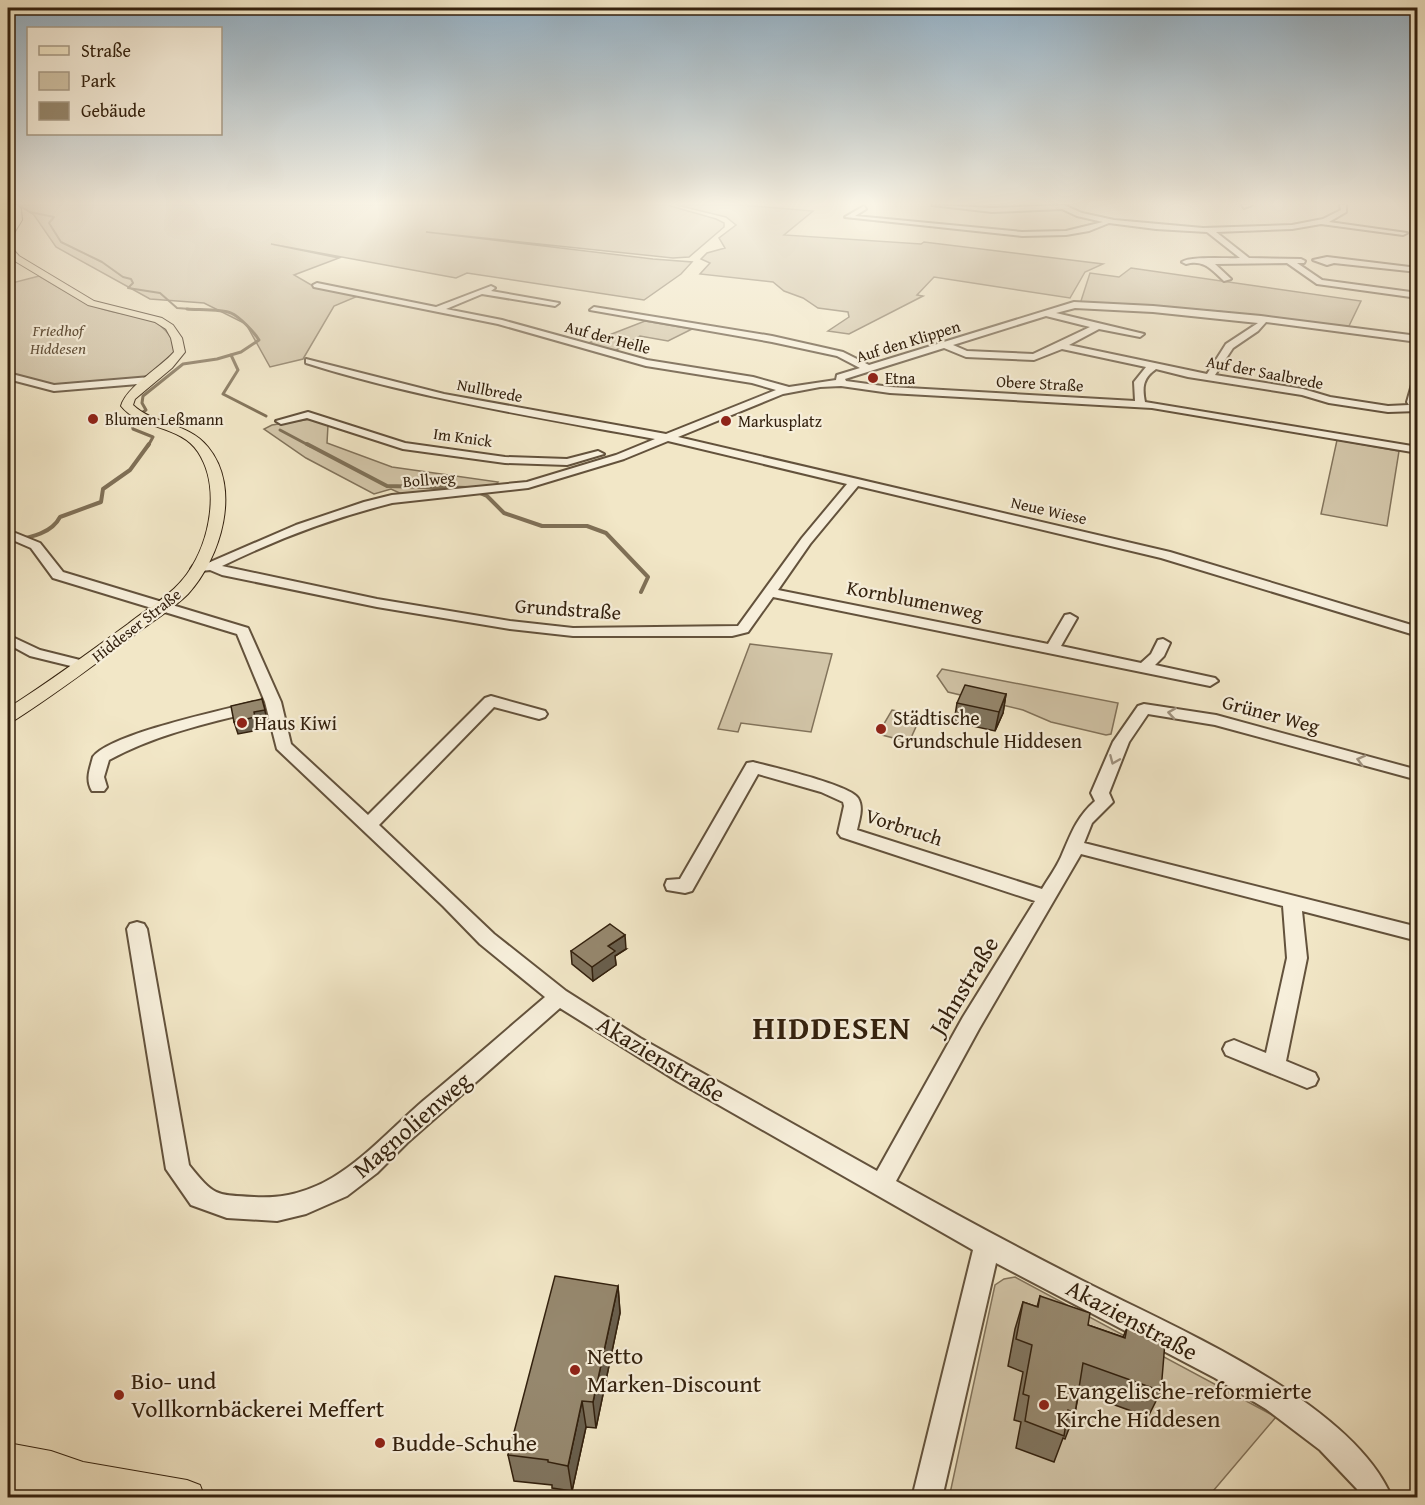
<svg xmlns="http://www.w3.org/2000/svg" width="1425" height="1505" viewBox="0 0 1425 1505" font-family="'Gentium Book Plus',serif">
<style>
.green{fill:#d2c5a8;stroke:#82735b;stroke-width:1.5}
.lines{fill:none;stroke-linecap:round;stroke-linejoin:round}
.stream-far2{stroke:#7f7057;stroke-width:2}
.stream-far1{stroke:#7f7057;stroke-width:3}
.stream{stroke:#7f7057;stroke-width:4}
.minor-casing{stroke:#63523c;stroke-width:4}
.major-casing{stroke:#33210e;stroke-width:2}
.minor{fill:#f7efdb;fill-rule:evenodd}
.major{fill:#f2e7c7;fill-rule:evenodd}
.wall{fill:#81755f;stroke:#33210e;stroke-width:1.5}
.shaded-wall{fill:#695f4d;stroke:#33210e;stroke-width:1.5}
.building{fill:#96886e;stroke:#33210e;stroke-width:1.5}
.oneway{stroke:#9f927f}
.poi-dot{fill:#8f2418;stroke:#f7efdb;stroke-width:2}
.labels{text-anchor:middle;stroke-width:4.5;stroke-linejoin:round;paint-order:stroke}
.far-park-label{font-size:16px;font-style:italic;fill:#63523c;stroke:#f7efdb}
.far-street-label{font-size:16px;fill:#33210e;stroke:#f7efdb}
.far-poi-label{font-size:16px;fill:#33210e;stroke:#f7efdb;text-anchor:start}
.street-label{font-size:20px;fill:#33210e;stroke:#f7efdb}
.poi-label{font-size:20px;fill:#33210e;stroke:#f7efdb;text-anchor:start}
.near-street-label{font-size:24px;fill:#33210e;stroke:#f7efdb}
.near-poi-label{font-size:24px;fill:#33210e;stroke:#f7efdb;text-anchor:start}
.near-district-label{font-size:32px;font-weight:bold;letter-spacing:1.5px;fill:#33210e;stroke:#f7efdb}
</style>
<rect width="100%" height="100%" fill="#f2e7c7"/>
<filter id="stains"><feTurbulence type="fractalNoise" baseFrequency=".00333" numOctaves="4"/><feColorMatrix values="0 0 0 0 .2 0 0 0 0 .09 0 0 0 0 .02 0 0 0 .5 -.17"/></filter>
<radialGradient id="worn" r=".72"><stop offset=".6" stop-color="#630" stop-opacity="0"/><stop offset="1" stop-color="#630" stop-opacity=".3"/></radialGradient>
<g class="green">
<polygon points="19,205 667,205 716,219 724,223 724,227 689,257 673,258 426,232 653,259 692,262 681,274 644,300 467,273 456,278 271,244 339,258 294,275 313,286 358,296 334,306 303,359 270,367 246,324 204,303 150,299 56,247 34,215"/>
<polygon points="677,205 741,205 813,211 784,235 921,244 924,242 1103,264 1085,272 1070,298 934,277 917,295 923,296 849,334 828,331 849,317 848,312 818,308 803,298 784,291 773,282 700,274 710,263 701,259 707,253 725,248 719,238 736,225 726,217"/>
<polygon points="1131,268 1361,301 1348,328 1218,311 1080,304 1090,273 1119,277"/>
<path d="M39 276C57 286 77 300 97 307 133 321 153 306 177 346L171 359 146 379 55 387 8 373V341L11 339 8 338V284Z"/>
<polygon points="645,321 692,329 668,341 640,336 613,352 586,344"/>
<polygon points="311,419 328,425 327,443 392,467 498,482 494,487 404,495 391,489 374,494 306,458 264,429 272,425"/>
<polygon points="1337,440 1399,451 1387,526 1321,514"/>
<polygon points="750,644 832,654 811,732 741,723 738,732 718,729"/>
<polygon points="942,669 1118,703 1111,734 1106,735 1051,722 1023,710 948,692 937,676"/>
<polygon points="892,710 921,716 909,742 878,734"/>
<polygon points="1015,1277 1276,1417 1208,1497 949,1498 995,1285 1004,1279"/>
</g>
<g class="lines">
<polyline class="stream-far2" points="18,205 30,212 54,217 49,223 61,242 102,262 123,277 131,279 133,283 128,288 160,293 177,308 203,310"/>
<g class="stream-far1">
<polyline points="231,355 238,370 223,394 266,416"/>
<polyline points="280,430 310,446"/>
<path d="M148 446 153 437 133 429 131 420 146 410 142 403 143 396 183 364 217 359 241 352 259 340C254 332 240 317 231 313 222 309 198 310 187 309"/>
</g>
<g class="stream">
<polyline points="307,444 387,486 468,488 487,496 504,513 542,526 587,526 606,533 648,577 641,592"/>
<path d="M8 542C26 538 51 535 60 517L101 502 103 489 130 470 149 444"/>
</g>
<g class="minor-casing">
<g id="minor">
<path d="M932 205 992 208 1064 205 1082 213 1114 220 1203 228 1292 225 1323 219 1341 210 1340 205H1346V212L1329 222 1407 233 1403 235 1321 224 1292 229 1216 232 1249 258 1301 259 1305 261 1304 263H1297L1322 280 1418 293V298L1317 284 1287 263 1215 264 1231 279 1224 281C1212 270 1204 259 1186 264L1182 262C1191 256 1226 259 1240 258L1207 232 1156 229 1109 223 1089 231 1066 235 1022 236 845 217 864 206 866 209 855 216 1022 232 1066 231 1103 222 1077 216 1062 209 992 212Z"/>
<polygon points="1242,205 1252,205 1244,208"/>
<polygon points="1327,257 1418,268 1418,272 1334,263 1327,265 1313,260"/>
<path d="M317 283 436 307 491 286 495 288 491 291 559 303 555 306 482 294 446 309 502 320 647 360 753 377 789 387 836 380 837 375 860 368 837 356 772 342 590 310 594 307 772 336 843 352 869 365 1074 302 1153 306 1261 316 1418 336V342L1266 322 1258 331 1233 348 1215 375 1303 389 1330 397 1388 406 1409 405 1407 402 1413 381 1418 378V411L1388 412 1329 403 1302 395 1188 377 1156 369C1143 378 1142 387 1145 402L1418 447V453L1152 408 890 393 841 386 820 387 783 394 678 437 1170 552 1418 627V636L1161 558 858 486 810 544 778 590 1048 644 1065 615 1070 614 1077 618 1061 646 1141 663 1151 654 1158 640 1163 639 1170 643 1164 656 1155 665 1215 678 1218 681 1210 686 773 597 748 632 732 636H573L510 629 377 607 222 575 210 570 193 572 191 569 193 566 208 563 296 525 364 502 392 495 527 482 616 455 655 439C538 417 420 399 306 363V359L444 394 666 434 776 390 752 383 646 366 498 324 314 287 313 285ZM1075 308 1153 312 1258 323 1226 344 1207 374 1069 345 1099 329 1140 337 1144 334 1056 313ZM1046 316 1090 327 1033 354 967 351 953 345ZM944 348 966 357 1034 360 1062 349 1146 367 1134 382 1135 401 890 387 846 381 845 379ZM668 441 847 484 802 538 738 626 573 628 510 621 377 599 222 566C277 539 333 518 392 503L528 488 624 459Z"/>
<polygon points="8,373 54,385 150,377 155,380 150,383 54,391 8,379"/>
<polygon points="308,412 405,443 505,457 567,459 598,451 604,454 567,465 505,463 403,449 307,418 281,424 276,421"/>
<path d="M8 530 40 543 63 572 248 628 281 702 291 744 368 815 485 698 491 696 545 711 547 714 545 717 539 719 494 707 379 825 494 934 566 991 640 1038 877 1171 963 1017 1035 901 841 837 838 833 844 806 843 802 821 792 758 774 692 891 685 893 667 890 665 885 667 880 680 879 747 763 753 762C772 767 850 785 858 798 864 808 859 820 857 830L1042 889C1048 879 1056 868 1061 857 1071 834 1076 818 1095 801L1091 793 1113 742 1138 706 1144 704 1216 715 1418 770V780L1215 725 1148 714 1129 742 1109 793 1113 802 1092 823 1084 843 1418 927V941L1302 911 1307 958 1286 1061 1315 1073 1318 1079 1315 1085 1307 1088 1226 1055 1223 1049 1226 1043 1234 1040 1266 1053 1287 958 1283 906 1081 854 979 1029 896 1181C957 1215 1018 1248 1081 1280 1171 1326 1352 1401 1392 1498H1361L1357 1489 1320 1450 1266 1409 1215 1378 996 1263 942 1498H912L973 1250 677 1081 560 1008 407 1143 377 1173 347 1196 306 1214 277 1221 227 1218 191 1205 166 1169 127 929 130 924 137 922 144 924 147 929 189 1165C214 1196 215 1195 254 1197 330 1202 371 1146 423 1101 464 1067 504 1032 545 997L480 944 443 906 277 749 265 702 237 634 53 578 31 548 8 538Z"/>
<polygon points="8,635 40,650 88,662 90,665 83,669 30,656 8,644"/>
<path d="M255 702 261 704 263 707 261 710C208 723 157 734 109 760L104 777 107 787 104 791H92C85 779 90 769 93 757 110 734 223 710 255 702Z"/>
</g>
</g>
<g class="major-casing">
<g id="major">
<path d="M9 205H17L21 209 22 220 11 238 8 239C7 226 20 217 9 205Z"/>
<path d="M8 244 19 256 94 301 162 318 173 325 182 338 185 352 172 368 135 399 133 405C154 425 188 422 208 447 242 488 221 558 188 594 173 609 154 620 137 633 97 663 57 693 15 720L8 722V708C49 682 88 653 128 624 148 608 172 595 187 574 210 542 221 487 198 452 181 425 140 430 121 406 126 387 160 368 174 352L171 338 166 329 155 322 88 305 13 260 8 252Z"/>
<polygon points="8,1443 51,1451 83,1462 187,1480 200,1485 205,1498 8,1498"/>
</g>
</g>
<use href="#minor" class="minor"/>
<use href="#major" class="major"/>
</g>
<g class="wall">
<polygon points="1006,694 1003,713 995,731 954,722 957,703"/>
<polygon points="626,949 615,956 616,965 593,981 572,964 571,951"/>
<polygon points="618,1286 620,1313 596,1428 586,1427 572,1491 552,1488 552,1485 514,1481 508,1455"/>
<polygon points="1040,1296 1088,1325 1123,1337 1127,1328 1161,1391 1148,1417 1079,1392 1075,1413 1065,1439 1063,1438 1054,1462 1016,1448 1021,1422 1014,1420 1023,1372 1008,1366 1015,1329 1023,1302 1037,1307"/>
</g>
<g class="shaded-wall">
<polygon points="1006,694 1003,713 995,731 999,712"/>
<polygon points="262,699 268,723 257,725 258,730 238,734 234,722 254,712"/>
<polygon points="625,935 626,949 615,956 616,965 593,981 592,967 608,946"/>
<polygon points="618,1286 620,1313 596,1428 593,1402"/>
<polygon points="582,1401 586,1427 572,1491 568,1466"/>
</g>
<g class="building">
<polygon points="965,685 1006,694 999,712 957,703"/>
<polygon points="262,699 265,710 254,712 255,717 234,722 231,706"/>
<polygon points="610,924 625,935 608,946 615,951 592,967 571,951"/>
<polygon points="555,1276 618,1286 593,1402 582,1401 568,1466 548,1462 548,1460 508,1455"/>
<polygon points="1040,1296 1090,1313 1088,1325 1125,1338 1127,1328 1165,1342 1161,1391 1083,1363 1075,1413 1068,1410 1064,1436 1025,1421 1029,1396 1023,1394 1032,1345 1016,1339 1023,1302 1038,1307"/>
</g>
<defs><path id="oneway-chevron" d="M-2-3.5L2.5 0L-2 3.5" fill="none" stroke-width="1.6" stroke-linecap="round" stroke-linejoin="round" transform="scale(1.5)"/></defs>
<g class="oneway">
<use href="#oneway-chevron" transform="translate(1172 713) rotate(-171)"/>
<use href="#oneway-chevron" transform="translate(1114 760) rotate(113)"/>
<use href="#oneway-chevron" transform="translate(1361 760) rotate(-165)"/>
</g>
<linearGradient id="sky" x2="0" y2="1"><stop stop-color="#92aec2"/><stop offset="0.49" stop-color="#f9f4e6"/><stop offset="1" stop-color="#f9f4e6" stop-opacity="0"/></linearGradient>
<rect width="1425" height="415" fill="url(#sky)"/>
<g class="poi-dot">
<circle cx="873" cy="378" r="6"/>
<circle cx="93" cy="419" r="6"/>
<circle cx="726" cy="421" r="6"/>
<circle cx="242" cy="723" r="6"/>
<circle cx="881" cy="729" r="6"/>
<circle cx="575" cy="1370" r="6"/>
<circle cx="119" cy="1395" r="6"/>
<circle cx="1044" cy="1405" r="6"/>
<circle cx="380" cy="1443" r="6"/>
</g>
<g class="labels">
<g class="far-park-label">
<text x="58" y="336">Friedhof<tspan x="58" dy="18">Hiddesen</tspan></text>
</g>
<g class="far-street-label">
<text transform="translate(608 337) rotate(15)" y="6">Auf der Helle</text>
<text transform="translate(908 341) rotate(-17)" y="6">Auf den Klippen</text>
<text transform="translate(1265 372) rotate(11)" y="6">Auf der Saalbrede</text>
<text transform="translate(1040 383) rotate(3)" y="6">Obere Straße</text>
<text transform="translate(490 390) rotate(11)" y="6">Nullbrede</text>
<text transform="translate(463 437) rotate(8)" y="6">Im Knick</text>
<text transform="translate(429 479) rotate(-5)" y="6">Bollweg</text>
<text transform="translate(1049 510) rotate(13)" y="6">Neue Wiese</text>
<text transform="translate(136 625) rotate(-38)" y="6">Hiddeser Straße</text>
</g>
<g class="far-poi-label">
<text x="885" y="384">Etna</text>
<text x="105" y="425">Blumen Leßmann</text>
<text x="738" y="427">Markusplatz</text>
</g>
<g class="street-label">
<text transform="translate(915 600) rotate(11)" y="7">Kornblumenweg</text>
<text transform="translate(568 609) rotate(4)" y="7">Grundstraße</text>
<text transform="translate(1271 714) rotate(15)" y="7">Grüner Weg</text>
<text transform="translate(904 827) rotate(18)" y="7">Vorbruch</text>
</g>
<g class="poi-label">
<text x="893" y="725">Städtische<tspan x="893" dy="23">Grundschule Hiddesen</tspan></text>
<text x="254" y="730">Haus Kiwi</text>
</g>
<g class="near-street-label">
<text transform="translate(964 986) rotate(-59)" y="8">Jahnstraße</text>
<text transform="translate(661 1059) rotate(31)" y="8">Akazienstraße</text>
<text transform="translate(412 1125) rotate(-41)" y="8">Magnolienweg</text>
<text transform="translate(1132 1320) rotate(28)" y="8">Akazienstraße</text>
</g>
<g class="near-poi-label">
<text x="587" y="1364">Netto<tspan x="587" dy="28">Marken-Discount</tspan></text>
<text x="131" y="1389">Bio- und<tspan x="131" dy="28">Vollkornbäckerei Meffert</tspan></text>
<text x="1056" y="1399">Evangelische-reformierte<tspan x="1056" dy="28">Kirche Hiddesen</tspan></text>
<text x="392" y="1451">Budde-Schuhe</text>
</g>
<g class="near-district-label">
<text x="832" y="1039">HIDDESEN</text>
</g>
</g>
<rect width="1425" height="1505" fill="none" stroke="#f2e7c7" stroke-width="30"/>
<rect x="9" y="9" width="1407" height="1487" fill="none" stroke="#33210e" stroke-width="3"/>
<rect x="15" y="15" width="1395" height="1475" fill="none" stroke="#33210e" stroke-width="1.5"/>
<rect x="27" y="27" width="195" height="108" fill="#f7efdb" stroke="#a99d89" stroke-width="1.5"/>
<rect x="39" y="46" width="30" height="9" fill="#f2e7c7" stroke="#a99d89" stroke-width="1.5"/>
<text x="81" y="57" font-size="18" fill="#33210e">Straße</text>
<rect x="39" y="72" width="30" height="18" fill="#d2c5a8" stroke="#a99d89" stroke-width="1.5"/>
<text x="81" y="87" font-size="18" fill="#33210e">Park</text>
<rect x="39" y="102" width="30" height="18" fill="#96886e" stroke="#a99d89" stroke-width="1.5"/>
<text x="81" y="117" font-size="18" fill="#33210e">Gebäude</text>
<rect width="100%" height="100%" filter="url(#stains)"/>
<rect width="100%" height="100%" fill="url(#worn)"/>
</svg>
